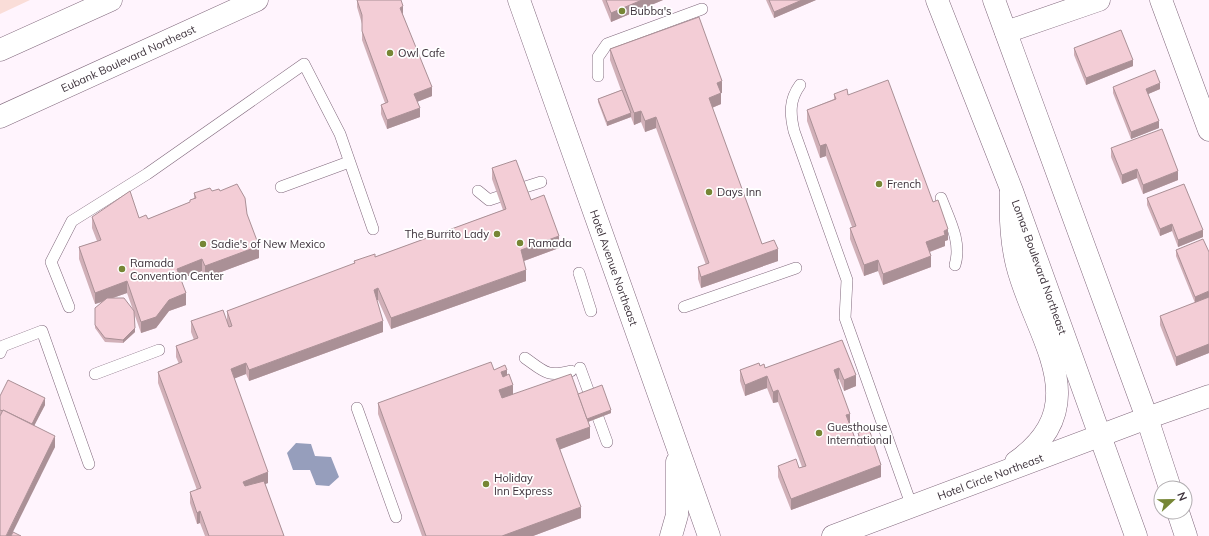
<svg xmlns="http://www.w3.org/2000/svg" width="1209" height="536" viewBox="0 0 1209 536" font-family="Mulish,sans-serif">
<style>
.green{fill:#faddd8}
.water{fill:#969ebc}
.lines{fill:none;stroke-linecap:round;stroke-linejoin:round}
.service-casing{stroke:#80687c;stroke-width:12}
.minor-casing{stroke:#80687c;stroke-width:23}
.tertiary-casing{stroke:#80687c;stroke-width:23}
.secondary-casing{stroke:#80687c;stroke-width:23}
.service{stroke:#fff;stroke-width:11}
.minor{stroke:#fff;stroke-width:22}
.tertiary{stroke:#fff;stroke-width:22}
.secondary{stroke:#fff;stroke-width:22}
.wall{fill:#d1b0b8;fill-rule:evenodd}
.shaded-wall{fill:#aa9096}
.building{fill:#f3cdd6;stroke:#aa9096}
.poi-dot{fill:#768635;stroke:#fff;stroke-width:1.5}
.labels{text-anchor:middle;stroke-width:3.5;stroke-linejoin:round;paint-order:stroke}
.poi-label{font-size:11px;fill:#3c313a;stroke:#fff;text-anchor:start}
.street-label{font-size:11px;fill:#3c313a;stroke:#fff}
</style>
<rect width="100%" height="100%" fill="#fff4fd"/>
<polygon class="green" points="0,0 30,0 0,14"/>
<polygon class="water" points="296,443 311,444 315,456 331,457 339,477 329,486 316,485 310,470 293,470 287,453"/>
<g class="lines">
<g class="service-casing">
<g id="service">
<polyline points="598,76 598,57 607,44 702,9"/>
<path d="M800 85C789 100 790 114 794 131L847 280 845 318 912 507"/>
<polyline points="281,187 349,162"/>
<polyline points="522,188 541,182"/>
<polyline points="478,191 489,200 498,197"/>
<path d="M941 198C949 219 962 242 955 265"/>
<polyline points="579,273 591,311"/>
<polyline points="69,307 51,262 72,221 147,174 304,64 340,134 373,229"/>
<polyline points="684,307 796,268"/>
<polyline points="0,353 3,346 42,331 89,464"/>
<path d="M525 358C545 372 546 377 571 371"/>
<polyline points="580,368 607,442"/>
<polyline points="95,374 159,350"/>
<polyline points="357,408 396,517"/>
</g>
</g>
<g class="minor-casing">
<g id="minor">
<polyline points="1161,0 1209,130"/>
<polyline points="1006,32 1099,0"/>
<polyline points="1147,418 1209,396"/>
</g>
</g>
<g class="tertiary-casing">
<g id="tertiary">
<path id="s1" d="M519 0 709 536"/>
<path d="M1011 192C1010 216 1011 241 1017 265 1035 337 1098 404 1016 462"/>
<polyline points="671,536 677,515 677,462"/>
<path id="s2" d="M833 536 1147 418"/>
</g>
</g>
<g class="secondary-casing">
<g id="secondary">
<path id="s3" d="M937 0 1012 191 1136 536"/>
<polyline points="994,0 1147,418 1170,488"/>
<polyline points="0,50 111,0"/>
<path id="s4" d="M0 117 257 0"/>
<polyline points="1178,512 1186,536"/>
</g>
</g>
<use href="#service" class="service"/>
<use href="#minor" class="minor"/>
<use href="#tertiary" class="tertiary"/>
<use href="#secondary" class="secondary"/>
</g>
<g class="wall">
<polygon points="357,0 401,0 403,15 432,96 417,102 420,117 387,129 381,114 381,105 385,103 362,40 362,24 357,7"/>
<polygon points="602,0 663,0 611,22"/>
<polygon points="766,0 816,0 774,18"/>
<polygon points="1074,48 1133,66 1086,85 1074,55"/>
<polygon points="610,49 722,93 721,93 721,104 712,108 762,244 778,261 701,288 698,279 698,267 706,265 656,128 645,132 641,122 634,125 631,117 607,126 598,102 598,99 621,90 610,60"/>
<polygon points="1113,87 1160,89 1148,94 1159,128 1131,139 1113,93"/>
<polygon points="834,94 848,95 933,202 948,240 945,241 945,246 930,252 931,267 883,285 878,271 864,276 850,239 850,228 852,227 826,156 820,158 807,121 807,110 834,99"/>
<polygon points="1111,148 1178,180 1143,194 1137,178 1122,184 1111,157"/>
<polygon points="492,168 531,200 559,248 524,261 526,281 391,329 378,300 377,300 383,332 249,381 246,374 234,378 268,483 265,484 284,536 205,536 200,523 197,524 190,503 190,492 197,490 158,383 158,372 179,364 176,357 176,346 194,340 191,332 191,321 227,321 227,311 354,264 354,261 375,257 503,210 492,179"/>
<path d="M220 191 247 214 259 258 205 278 202 271 180 279 186 305 169 311 156 328 141 333 134 313 135 332 123 343 105 342 95 328V308L103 302 95 304 79 259V247L97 241 92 228V217L148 219 190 202 194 198V193ZM127 293 133 310 113 298Z"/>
<polygon points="1147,198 1203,237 1178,247 1172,231 1160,236 1147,205"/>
<polygon points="1176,250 1209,297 1209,353 1176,366 1160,325 1160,316 1195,303 1176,256"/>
<polygon points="842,340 856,386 844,391 839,379 837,380 850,425 858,446 859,446 858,433 881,477 791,510 778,477 778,466 799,468 802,467 778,402 773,403 767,388 745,396 740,381 740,370 760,366 765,368"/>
<polygon points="494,370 507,375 513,395 578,394 611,413 588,422 590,438 560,449 581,518 533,536 422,536 378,414 378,403"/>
<polygon points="0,396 45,405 34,425 55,447 0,536"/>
</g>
<g class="shaded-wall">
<polygon points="642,0 663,0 611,22 611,13"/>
<polygon points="802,0 816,0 774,18 774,12"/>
<polygon points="403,6 403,15 400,8"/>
<polygon points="1133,60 1133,66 1086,85 1086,78"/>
<polygon points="722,81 722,93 717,94 717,83"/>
<polygon points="1160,83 1160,89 1146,95 1146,89"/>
<polygon points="432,87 432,96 414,103 414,94"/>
<polygon points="721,93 721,104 709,109 709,98"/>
<polygon points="420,108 420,117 387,129 387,120"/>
<polygon points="641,111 641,122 634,125 634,113"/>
<polygon points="631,113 631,117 607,126 607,122"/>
<polygon points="656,117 656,128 645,132 645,121"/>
<polygon points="1159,121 1159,128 1131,139 1131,132"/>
<polygon points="826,144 826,156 820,158 820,146"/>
<polygon points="1137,169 1137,178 1122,184 1122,175"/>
<polygon points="1178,171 1178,180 1143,194 1143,185"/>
<polygon points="1172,224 1172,231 1160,236 1160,229"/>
<polygon points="948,229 948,240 945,241 945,246 926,253 926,242 944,231"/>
<polygon points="1203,230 1203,237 1178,247 1178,240"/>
<polygon points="559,236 559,248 521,262 521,250"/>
<polygon points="259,246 259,258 205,278 205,266"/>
<polygon points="778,249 778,261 701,288 701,277"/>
<polygon points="931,256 931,267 883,285 883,274"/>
<polygon points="202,259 202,271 177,280 177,269"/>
<polygon points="878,260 878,271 864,276 864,265"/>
<polygon points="526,270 526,281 391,329 391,318"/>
<polygon points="127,281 127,293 95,304 95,293"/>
<polygon points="378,288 378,300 374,301 374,290"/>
<polygon points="1209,291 1209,297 1195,303 1195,297"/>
<polygon points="186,293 186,305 169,311 156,328 141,333 141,322 169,300"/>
<polygon points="383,321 383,332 249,381 249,370"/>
<polygon points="135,328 135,332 123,343 123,340"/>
<polygon points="1209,344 1209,353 1176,366 1176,357"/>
<polygon points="246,363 246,374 231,380 231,369"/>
<polygon points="839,368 839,379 834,382 834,370"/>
<polygon points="507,370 507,381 501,384 501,372"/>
<polygon points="856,375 856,386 844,391 844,380"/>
<polygon points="767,376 767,388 745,396 745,385"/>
<polygon points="513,385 513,396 499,401 499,390"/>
<polygon points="778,390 778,402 773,403 773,392"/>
<polygon points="45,398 45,405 31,432 31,425"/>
<polygon points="611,410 611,413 585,423 585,420"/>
<polygon points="850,414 850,425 846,415"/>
<polygon points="590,427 590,438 556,451 556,439"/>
<polygon points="55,436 55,447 11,536 6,536"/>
<polygon points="881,465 881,477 791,510 791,499"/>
<polygon points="268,472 268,483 243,493 243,482"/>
<polygon points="581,507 581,518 533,536 502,536"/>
<polygon points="200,511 200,523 197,524 197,513"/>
</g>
<g class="building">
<polygon points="357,0 401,0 403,6 400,8 432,87 414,94 420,108 387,120 381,105 388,102 362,31 362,15"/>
<polygon points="606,0 642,0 611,13"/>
<polygon points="769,0 802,0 774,12"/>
<polygon points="699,17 722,81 717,83 721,93 709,98 762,244 774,240 778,249 701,277 698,267 709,263 656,117 645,121 641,111 634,113 610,49"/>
<polygon points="1121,30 1133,60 1086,78 1074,48"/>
<polygon points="1155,70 1160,83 1146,89 1159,121 1131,132 1113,87"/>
<polygon points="888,80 933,202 938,200 948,229 944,231 945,235 926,242 931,256 883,274 878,260 864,265 850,228 856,226 826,144 820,146 807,110 836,99 834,94 847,89 848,95"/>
<polygon points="622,90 631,113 607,122 598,99"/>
<polygon points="1162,129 1178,171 1143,185 1137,169 1122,175 1111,148"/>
<polygon points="516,160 531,200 544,195 559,236 521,250 526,270 391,318 378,288 374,290 383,321 249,370 246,363 231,369 268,472 243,482 245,486 264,481 284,536 209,536 200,511 197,513 190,492 201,488 158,372 182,362 176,346 198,338 191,321 223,310 229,327 232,326 227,311 355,263 354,261 375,254 375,257 506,209 492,168"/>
<polygon points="237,184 245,198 247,214 259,246 205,266 202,259 177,269 186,293 169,300 156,317 141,322 127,281 95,293 79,247 101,240 92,217 130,191 139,218 146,215 148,219 190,202 190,200 196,198 194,193 210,188 212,191 219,189 220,191"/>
<polygon points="1184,184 1203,230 1178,240 1172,224 1160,229 1147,198"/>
<polygon points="1203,239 1209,252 1209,291 1195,297 1176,250"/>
<polygon points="1209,297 1209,344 1176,357 1160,316"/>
<polygon points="107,298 124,298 134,311 135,328 123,340 105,338 95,325 95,308"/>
<polygon points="842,340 856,375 844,380 839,368 834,370 850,414 846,415 858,446 862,444 858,433 869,429 881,465 791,499 778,466 796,459 799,468 806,466 778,390 773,392 767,376 745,385 740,370 759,363 760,366 764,364 765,368"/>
<polygon points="491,362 494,370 505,365 507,370 501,372 503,377 509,374 513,385 499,390 502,398 571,374 590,427 556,439 581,507 502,536 426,536 378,403"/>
<polygon points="8,380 45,398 32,424 3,410 3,411 0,410 0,396"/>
<polygon points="602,385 611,410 587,419 578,394"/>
<polygon points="3,410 55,436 6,536 0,536 0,416"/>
<polygon points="13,532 21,536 11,536"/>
</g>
<g class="poi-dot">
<circle cx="622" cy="11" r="4"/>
<circle cx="390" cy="53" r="4"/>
<circle cx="879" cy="184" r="4"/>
<circle cx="709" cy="192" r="4"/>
<circle cx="497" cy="234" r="4"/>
<circle cx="520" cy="243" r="4"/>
<circle cx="203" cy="244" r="4"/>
<circle cx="122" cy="269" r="4"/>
<circle cx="819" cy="433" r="4"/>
<circle cx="486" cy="484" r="4"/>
</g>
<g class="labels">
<g class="poi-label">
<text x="630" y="15">Bubba's</text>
<text x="398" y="57">Owl Cafe</text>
<text x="887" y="188">French</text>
<text x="717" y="196">Days Inn</text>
<text x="489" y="238" text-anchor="end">The Burrito Lady</text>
<text x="528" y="247">Ramada</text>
<text x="211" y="248">Sadie's of New Mexico</text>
<text x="130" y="267">Ramada<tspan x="130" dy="13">Convention Center</tspan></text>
<text x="827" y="431">Guesthouse<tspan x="827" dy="13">International</tspan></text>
<text x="494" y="482">Holiday<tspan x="494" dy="13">Inn Express</tspan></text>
</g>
<g class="street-label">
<text dy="4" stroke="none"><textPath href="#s4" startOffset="141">Eubank Boulevard Northeast</textPath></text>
<text dy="4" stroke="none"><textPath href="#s3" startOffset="286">Lomas Boulevard Northeast</textPath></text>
<text dy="4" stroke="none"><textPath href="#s1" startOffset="284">Hotel Avenue Northeast</textPath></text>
<text dy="4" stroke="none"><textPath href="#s2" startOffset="168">Hotel Circle Northeast</textPath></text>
</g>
</g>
<g transform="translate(1173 500) rotate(68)"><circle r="19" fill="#ffffff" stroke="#b1adb0"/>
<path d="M0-3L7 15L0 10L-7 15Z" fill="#768635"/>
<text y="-6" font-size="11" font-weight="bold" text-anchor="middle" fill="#3c313a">N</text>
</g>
</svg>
